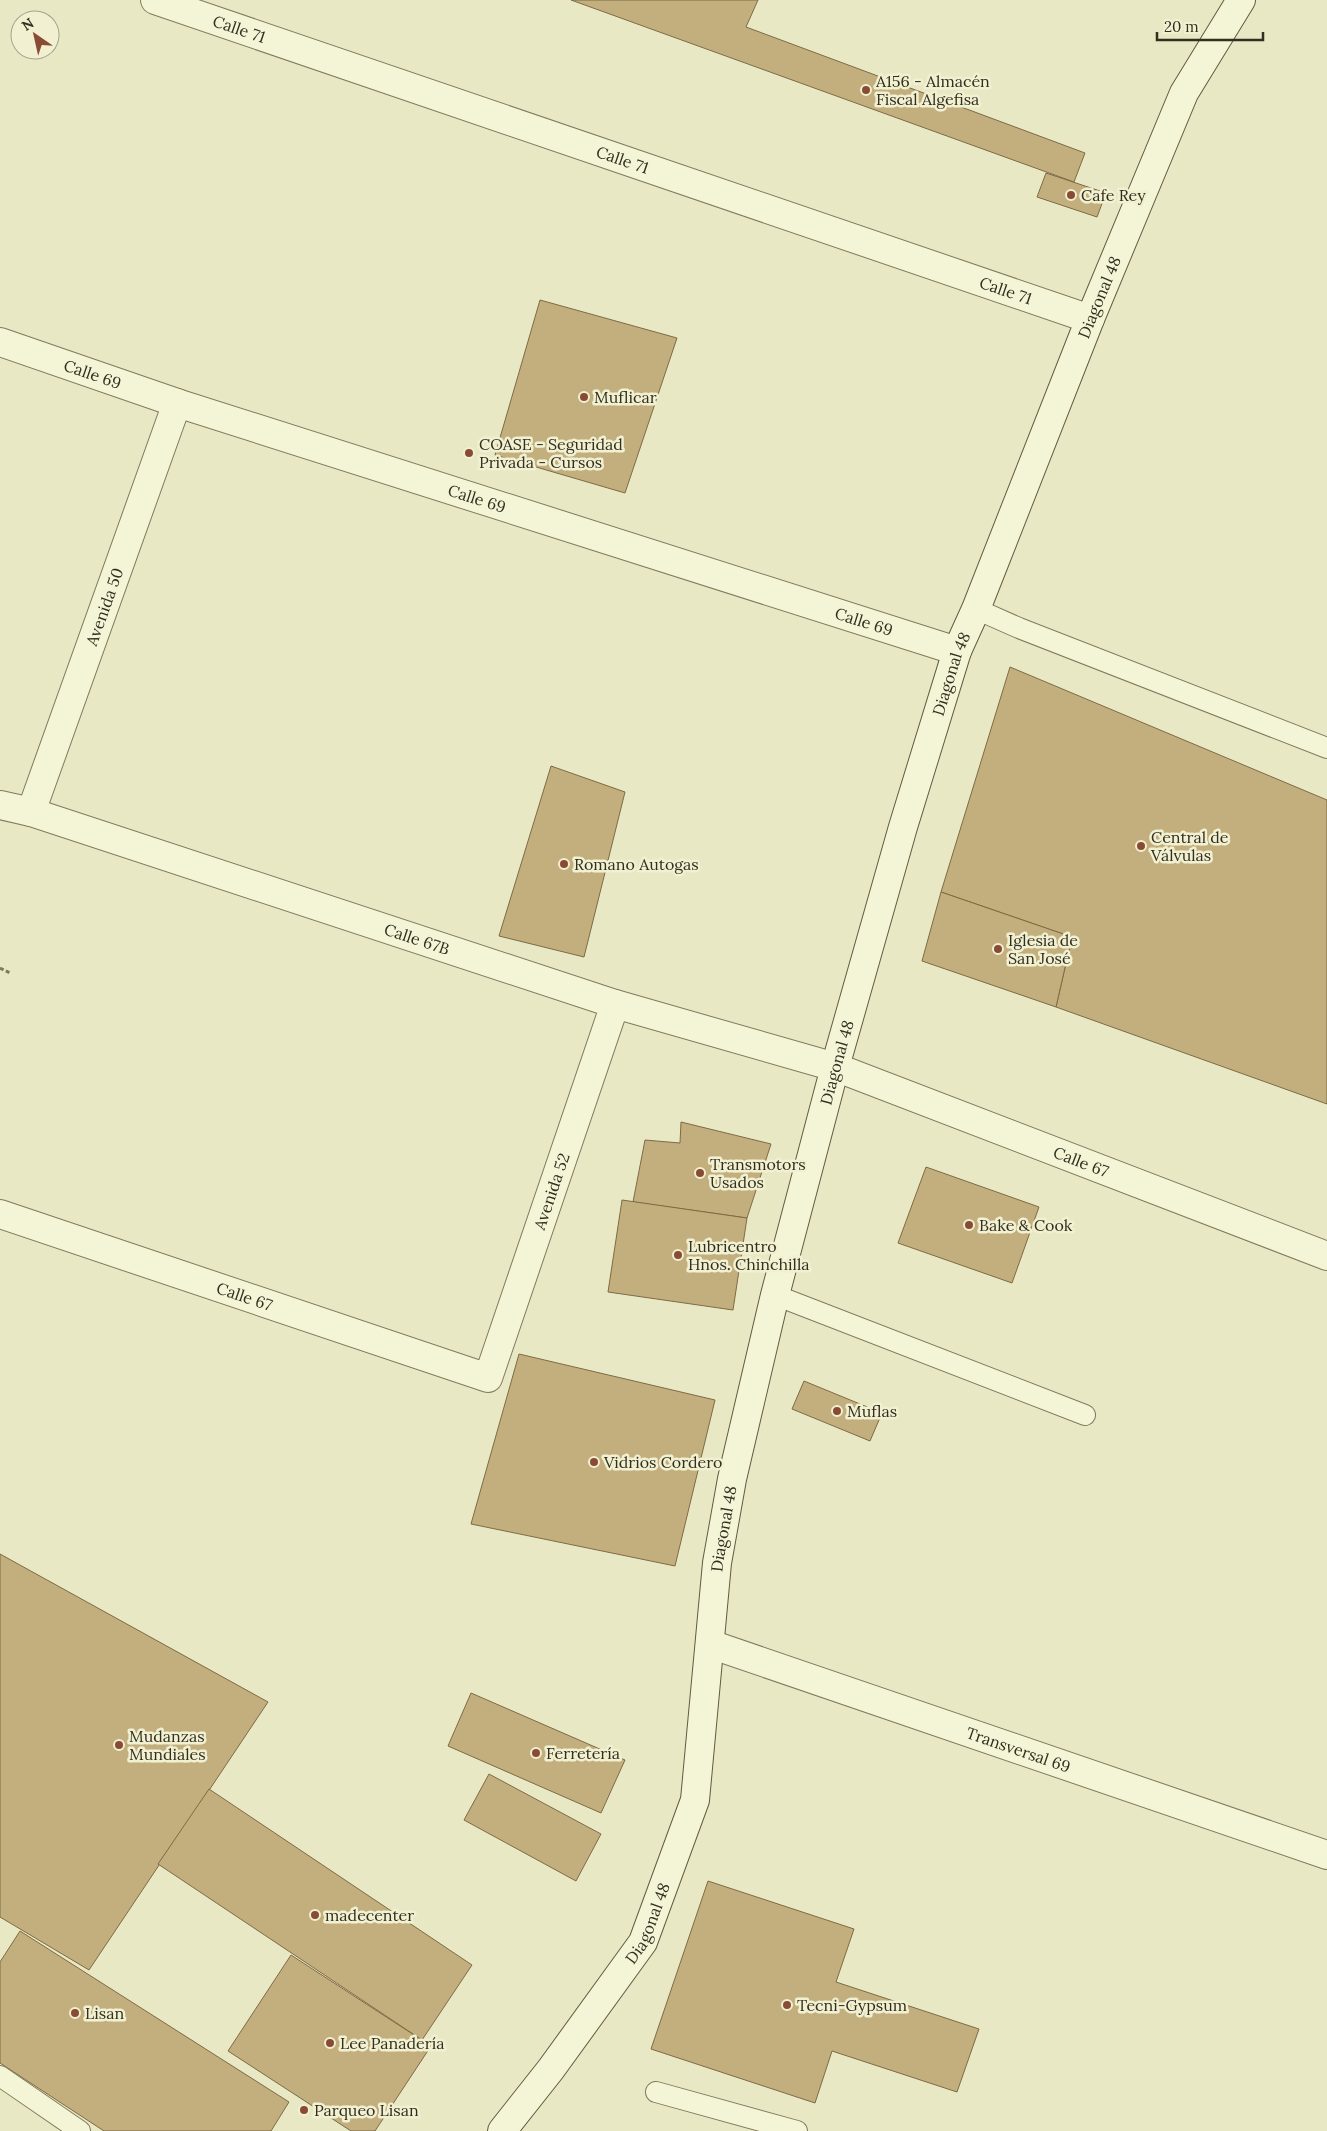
<svg xmlns="http://www.w3.org/2000/svg" width="1327" height="2131" viewBox="0 0 1327 2131" font-family="Lora,serif">
<style>
.building{fill:#c3ae7e;stroke:#7d6b45}
.lines{fill:none;stroke-linecap:round;stroke-linejoin:round}
.lane-casing{stroke:#817a5c;stroke-width:22}
.street-casing{stroke:#817a5c;stroke-width:30}
.secondary-casing{stroke:#635b40;stroke-width:30}
.path{stroke:#817a5c;stroke-width:3;stroke-dasharray:4 2.5;stroke-linecap:butt}
.lane{stroke:#f4f4d6;stroke-width:20}
.street{stroke:#f4f4d6;stroke-width:28}
.secondary{stroke:#f4f4d6;stroke-width:28}
.poi-dot{fill:#894b33;stroke:#f1f1d2;stroke-width:2}
.labels{text-anchor:middle;stroke-width:5;stroke-linejoin:round;paint-order:stroke}
.street-label{font-size:16px;fill:#332e1f;stroke:#f1f1d2}
.poi-label{font-size:16px;fill:#332e1f;stroke:#f1f1d2;text-anchor:start}
</style>
<rect width="100%" height="100%" fill="#e9e8c4"/>
<g class="building">
<polygon points="571,0 758,0 746,27 1085,153 1074,182"/>
<polygon points="1046,173 1106,193 1097,217 1037,197"/>
<polygon points="540,300 677,338 625,493 495,455"/>
<polygon points="1010,667 1327,800 1327,1104 1056,1007 1072,937 941,892"/>
<polygon points="551,766 625,792 584,957 499,936"/>
<polygon points="941,892 1072,937 1056,1007 922,961"/>
<polygon points="681,1122 771,1144 747,1218 633,1202 645,1140 680,1143"/>
<polygon points="926,1167 1039,1207 1012,1283 898,1243"/>
<polygon points="622,1200 747,1218 733,1310 608,1292"/>
<polygon points="519,1354 715,1400 675,1566 471,1524"/>
<polygon points="804,1381 882,1413 870,1441 792,1409"/>
<polygon points="0,1554 268,1702 89,1970 0,1917"/>
<polygon points="471,1693 625,1760 601,1813 448,1746"/>
<polygon points="489,1774 601,1834 576,1881 464,1820"/>
<polygon points="209,1789 472,1965 422,2040 158,1864"/>
<polygon points="708,1881 854,1929 836,1982 979,2029 957,2092 832,2051 815,2103 651,2049"/>
<polygon points="20,1931 289,2102 271,2131 104,2131 0,2063 0,1962"/>
<polygon points="291,1955 431,2046 375,2131 351,2131 228,2051"/>
</g>
<g class="lines">
<g class="lane-casing">
<g id="lane">
<polyline points="976,609 1019,628 1327,748"/>
<polyline points="775,1295 1085,1415"/>
<polyline points="0,2076 80,2131"/>
<polyline points="656,2092 797,2131"/>
</g>
</g>
<g class="street-casing">
<g id="street">
<path id="s1" d="M155 0 1090 319"/>
<path id="s2" d="M0 342 177 403 957 651"/>
<path id="s3" d="M0 805 31 812 615 1004 835 1067 1327 1256"/>
<path id="s4" d="M31 812 177 403"/>
<path id="s5" d="M0 1214 488 1378 615 1004"/>
<path id="s6" d="M710 1644 1327 1855"/>
</g>
</g>
<g class="secondary-casing">
<g id="secondary">
<path id="s7" d="M502 2131 551 2069 643 1942 695 1800 717 1563 732 1479 775 1295 835 1067 903 827 957 651 976 609 1090 319 1184 93 1241 0"/>
</g>
</g>
<polyline class="path" points="0,968 10,973"/>
<use href="#lane" class="lane"/>
<use href="#street" class="street"/>
<use href="#secondary" class="secondary"/>
</g>
<g class="poi-dot">
<circle cx="866" cy="90" r="5"/>
<circle cx="1071" cy="195" r="5"/>
<circle cx="584" cy="397" r="5"/>
<circle cx="469" cy="453" r="5"/>
<circle cx="1141" cy="846" r="5"/>
<circle cx="564" cy="864" r="5"/>
<circle cx="998" cy="949" r="5"/>
<circle cx="700" cy="1173" r="5"/>
<circle cx="969" cy="1225" r="5"/>
<circle cx="678" cy="1255" r="5"/>
<circle cx="837" cy="1411" r="5"/>
<circle cx="594" cy="1462" r="5"/>
<circle cx="119" cy="1745" r="5"/>
<circle cx="536" cy="1753" r="5"/>
<circle cx="315" cy="1915" r="5"/>
<circle cx="787" cy="2005" r="5"/>
<circle cx="75" cy="2013" r="5"/>
<circle cx="330" cy="2043" r="5"/>
<circle cx="304" cy="2110" r="5"/>
</g>
<g class="labels">
<g class="street-label">
<text dy="6" stroke="none"><textPath href="#s1" startOffset="89">Calle 71</textPath></text>
<text dy="6" stroke="none"><textPath href="#s1" startOffset="494">Calle 71</textPath></text>
<text dy="6" stroke="none"><textPath href="#s1" startOffset="899">Calle 71</textPath></text>
<text dy="6" stroke="none"><textPath href="#s7" startOffset="1950">Diagonal 48</textPath></text>
<text dy="6" stroke="none"><textPath href="#s2" startOffset="98">Calle 69</textPath></text>
<text dy="6" stroke="none"><textPath href="#s2" startOffset="502">Calle 69</textPath></text>
<text dy="6" stroke="none"><textPath href="#s4" startOffset="218">Avenida 50</textPath></text>
<text dy="6" stroke="none"><textPath href="#s2" startOffset="908">Calle 69</textPath></text>
<text dy="6" stroke="none"><textPath href="#s7" startOffset="1545">Diagonal 48</textPath></text>
<text dy="6" stroke="none"><textPath href="#s3" startOffset="438">Calle 67B</textPath></text>
<text dy="6" stroke="none"><textPath href="#s7" startOffset="1140">Diagonal 48</textPath></text>
<text dy="6" stroke="none"><textPath href="#s3" startOffset="1139">Calle 67</textPath></text>
<text dy="6" stroke="none"><textPath href="#s5" startOffset="712">Avenida 52</textPath></text>
<text dy="6" stroke="none"><textPath href="#s5" startOffset="258">Calle 67</textPath></text>
<text dy="6" stroke="none"><textPath href="#s7" startOffset="660">Diagonal 48</textPath></text>
<text dy="6" stroke="none"><textPath href="#s6" startOffset="326">Transversal 69</textPath></text>
<text dy="6" stroke="none"><textPath href="#s7" startOffset="255">Diagonal 48</textPath></text>
</g>
<g class="poi-label">
<text x="876" y="87">A156 - Almacén<tspan x="876" dy="18">Fiscal Algefisa</tspan></text>
<text x="1081" y="201">Cafe Rey</text>
<text x="594" y="403">Muflicar</text>
<text x="479" y="450">COASE - Seguridad<tspan x="479" dy="18">Privada - Cursos</tspan></text>
<text x="1151" y="843">Central de<tspan x="1151" dy="18">Válvulas</tspan></text>
<text x="574" y="870">Romano Autogas</text>
<text x="1008" y="946">Iglesia de<tspan x="1008" dy="18">San José</tspan></text>
<text x="710" y="1170">Transmotors<tspan x="710" dy="18">Usados</tspan></text>
<text x="979" y="1231">Bake &amp; Cook</text>
<text x="688" y="1252">Lubricentro<tspan x="688" dy="18">Hnos. Chinchilla</tspan></text>
<text x="847" y="1417">Muflas</text>
<text x="604" y="1468">Vidrios Cordero</text>
<text x="129" y="1742">Mudanzas<tspan x="129" dy="18">Mundiales</tspan></text>
<text x="546" y="1759">Ferretería</text>
<text x="325" y="1921">madecenter</text>
<text x="797" y="2011">Tecni-Gypsum</text>
<text x="85" y="2019">Lisan</text>
<text x="340" y="2049">Lee Panadería</text>
<text x="314" y="2116">Parqueo Lisan</text>
</g>
</g>
<g transform="translate(35 35) rotate(326)"><circle r="24" fill="#f1f1d2" stroke="#a5a38a"/>
<path d="M0-4L9 19L0 12L-9 19Z" fill="#894b33"/>
<text y="-8" font-size="14" font-weight="bold" text-anchor="middle" fill="#332e1f">N</text>
</g>
<path d="M1157 32v8h106v-8" fill="none" stroke="#332e1f" stroke-width="2.5"/>
<text x="1164" y="32" font-size="15" fill="#332e1f" stroke="#f1f1d2" stroke-width="4" paint-order="stroke">20 m</text>
</svg>
